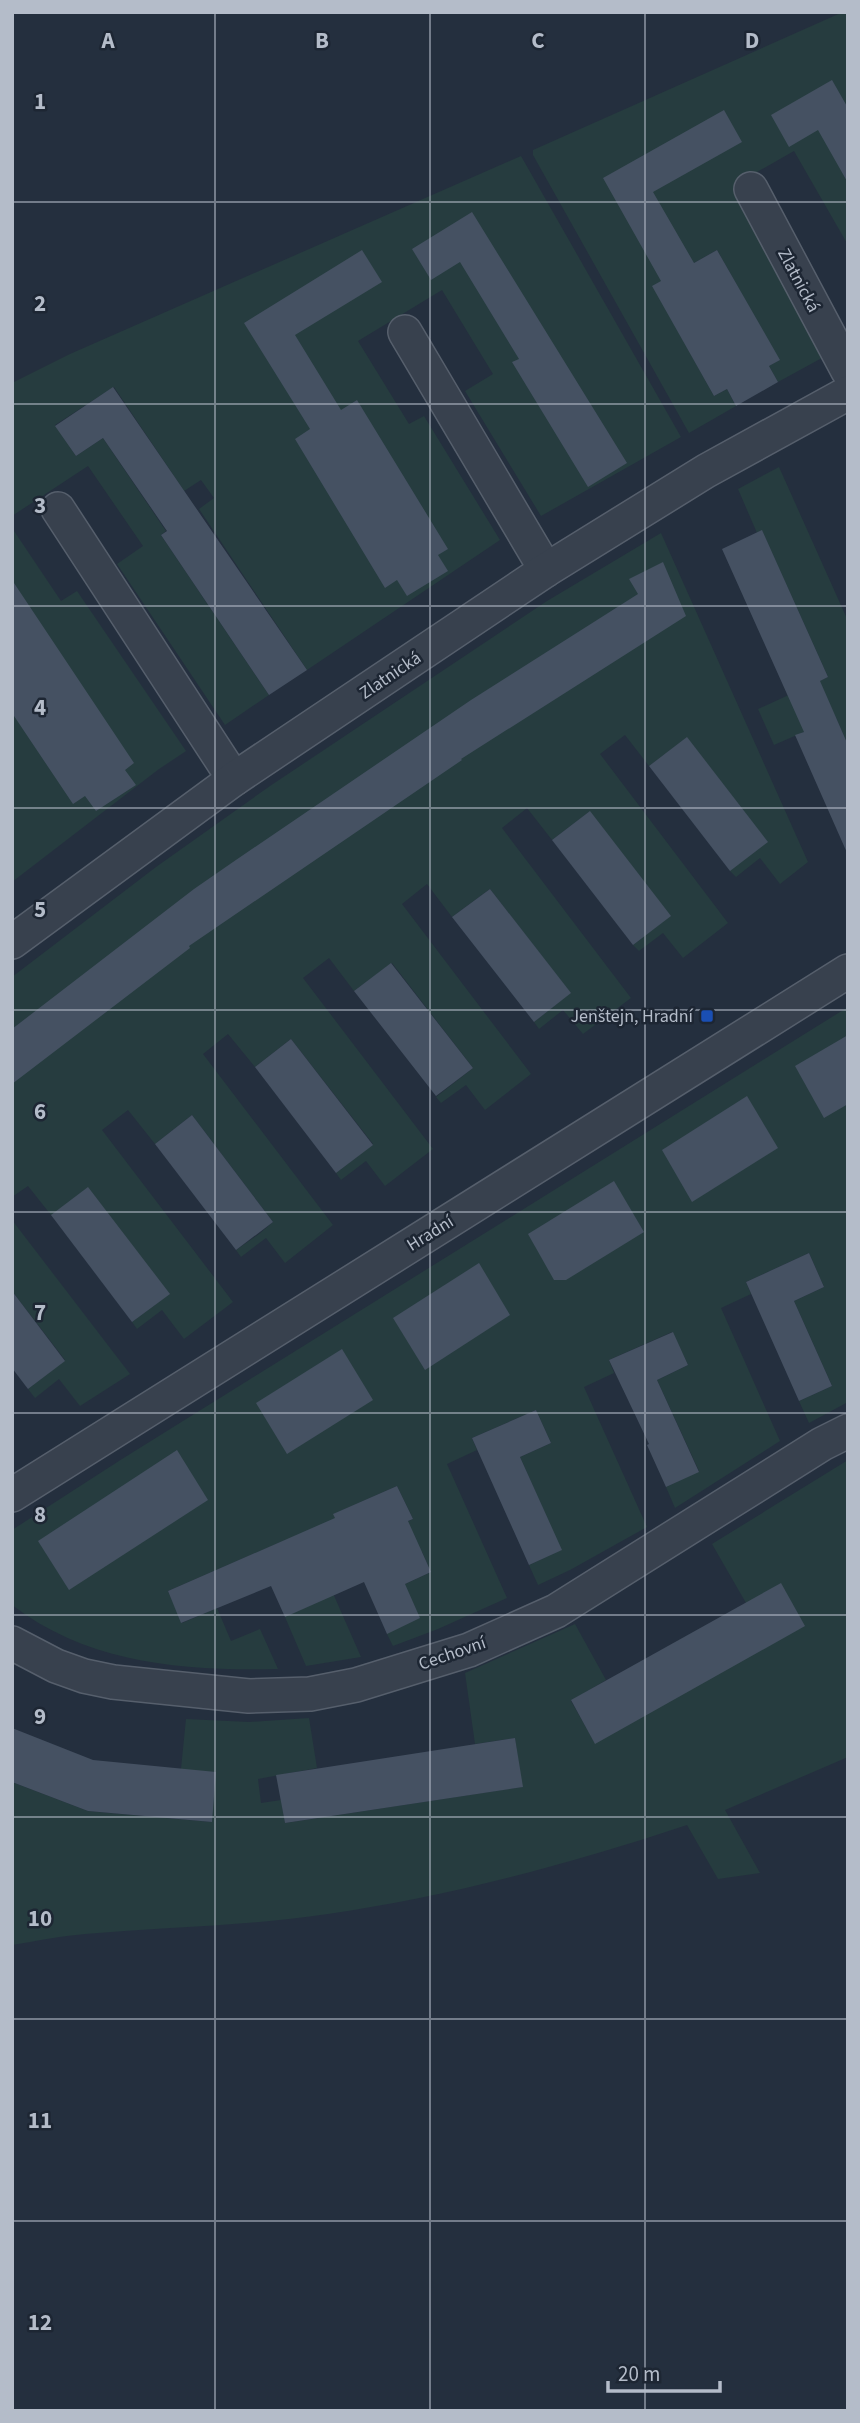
<svg xmlns="http://www.w3.org/2000/svg" width="860" height="2423" viewBox="0 0 860 2423" font-family="'Source Sans 3',sans-serif">
<style>
.green{fill:#263c3f}
.building{fill:#455162}
.lines{fill:none;stroke-linecap:round;stroke-linejoin:round}
.minor-casing{stroke:#565f6c;stroke-width:36}
.minor{stroke:#38414e;stroke-width:33}
.grid{fill:none;stroke:#b4bcc9;stroke-width:2;stroke-opacity:0.55}
.transit-dot{fill:#1a4fb4;stroke:#1d2633;stroke-width:2.5}
.labels{text-anchor:middle;stroke-width:5;stroke-linejoin:round;paint-order:stroke}
.street-label{font-size:18px;fill:#b4bcc9;stroke:#1d2633}
.poi-label{font-size:18px;fill:#b4bcc9;stroke:#1d2633;text-anchor:end}
.grid-label{font-size:23px;text-anchor:middle;font-weight:bold;fill:#b4bcc9;stroke:#1d2633;stroke-width:5;stroke-linejoin:round;paint-order:stroke}
</style>
<rect width="100%" height="100%" fill="#242f3e"/>
<g class="green">
<polygon points="843,12 848,12 848,245 794,151 736,184 831,353 778,382 769,366 779,360 717,250 653,286 714,396 727,389 736,406 689,433 533,155 533,150"/>
<polygon points="521,156 681,437 541,516 465,391 493,374 442,290 358,341 409,424 424,416 500,540 307,670 199,509 214,498 201,480 184,491 114,387 55,425 76,456 103,438 166,531 161,535 269,695 225,725 117,564 143,546 88,466 12,516 12,383 70,354"/>
<polygon points="779,467 848,621 848,745 836,718 774,745 758,709 828,677 762,531 757,533 738,489"/>
<polygon points="12,528 61,601 77,591 186,751 159,769 12,882"/>
<polygon points="661,533 808,862 780,884 760,858 736,877 730,871 687,738 649,766 625,735 600,754 728,923 683,958 663,933 639,951 633,945 670,916 589,812 552,840 527,808 502,828 631,998 583,1034 563,1010 539,1029 534,1022 570,993 490,889 452,917 427,884 402,904 531,1074 485,1110 466,1085 441,1103 436,1097 473,1068 392,963 354,991 329,958 303,978 433,1149 385,1186 366,1161 341,1180 336,1173 373,1144 291,1039 255,1067 228,1034 203,1054 333,1225 285,1263 266,1238 241,1257 236,1250 259,1234 273,1222 192,1115 155,1144 128,1110 102,1130 233,1302 184,1339 162,1310 137,1329 132,1322 169,1294 51,1215 28,1186 12,1197 12,977 156,867 270,786 547,601"/>
<path d="M848 1007V1402L809 1423 799 1401 832 1386 794 1301 824 1287 809 1253 746 1282 751 1294 721 1308 780 1441 675 1508 666 1487 699 1471 657 1380 688 1365 672 1332 609 1360 614 1373 584 1387 647 1527 570 1570 538 1585 529 1565 561 1550 520 1457 551 1443 536 1410 472 1438 477 1450 447 1464 507 1598 438 1629 393 1646 387 1634 405 1584 431 1572 422 1552 395 1564 382 1534 413 1519 397 1486 334 1514 339 1527 310 1541 361 1657 306 1666 285 1617 288 1539 168 1591 182 1623 217 1608 231 1641 260 1629 278 1669C184 1671 89 1664 12 1605V1530L122 1459Z"/>
<polygon points="12,1220 130,1374 80,1406 59,1379 35,1398 28,1389 65,1360 12,1291"/>
<path d="M848 1460V1757L725 1810 760 1873 718 1879 687 1825C570 1864 450 1896 328 1914 248 1926 166 1927 85 1934 61 1936 36 1941 12 1945V1782L88 1811 211 1822 181 1769 186 1719 249 1722 309 1718 317 1768 258 1779 261 1803 281 1800 285 1823 522 1787 515 1738 475 1744 465 1673 575 1624 606 1680 571 1701 595 1743 746 1603 712 1544Z"/>
</g>
<g class="building">
<polygon points="832,80 848,108 848,183 818,130 789,147 771,115"/>
<polygon points="724,110 742,142 653,192 694,263 717,250 780,360 769,366 778,382 736,406 727,389 714,396 652,286 661,281 603,178"/>
<polygon points="472,212 627,463 588,487 512,362 519,359 460,262 431,280 412,249"/>
<polygon points="362,250 382,282 295,335 341,410 357,400 448,549 438,555 448,571 407,596 397,580 385,588 295,439 310,429 244,323"/>
<polygon points="113,387 307,670 269,695 161,535 167,531 103,438 76,456 55,426"/>
<polygon points="762,530 828,677 820,681 848,745 848,855 795,735 804,732 722,549"/>
<polygon points="663,562 686,616 461,759 462,760 189,946 190,948 12,1084 12,1029 194,889 233,862 471,700 638,594 629,579"/>
<polygon points="12,580 134,763 125,770 136,785 96,811 85,796 73,804 12,713"/>
<polygon points="687,737 768,842 730,871 649,766"/>
<polygon points="590,811 671,916 633,945 552,840"/>
<polygon points="490,889 571,993 534,1022 452,917"/>
<polygon points="391,963 473,1068 436,1096 354,991"/>
<polygon points="848,1035 848,1104 824,1118 795,1066"/>
<polygon points="291,1039 373,1145 336,1173 255,1067"/>
<polygon points="747,1096 778,1148 692,1202 662,1150"/>
<polygon points="192,1115 273,1222 236,1250 155,1144"/>
<polygon points="614,1181 644,1232 566,1280 554,1280 528,1234"/>
<polygon points="88,1187 170,1294 132,1322 51,1215"/>
<polygon points="809,1253 824,1287 794,1301 832,1386 799,1401 746,1282"/>
<polygon points="479,1263 510,1315 425,1370 393,1318"/>
<polygon points="12,1291 65,1361 28,1389 12,1368"/>
<polygon points="673,1332 688,1365 657,1380 699,1472 666,1487 647,1445 649,1444 609,1360"/>
<polygon points="342,1349 373,1400 287,1454 256,1403"/>
<polygon points="536,1410 551,1443 520,1457 562,1550 529,1565 472,1438"/>
<polygon points="177,1450 208,1500 69,1590 38,1541"/>
<polygon points="397,1486 413,1519 408,1521 431,1572 405,1584 420,1618 387,1634 364,1582 285,1617 271,1586 181,1623 168,1591 335,1518 333,1514"/>
<polygon points="781,1583 805,1626 595,1744 571,1700"/>
<polygon points="12,1728 93,1760 216,1772 212,1822 88,1811 12,1782"/>
<polygon points="515,1738 523,1787 285,1823 276,1775"/>
</g>
<g class="lines">
<g class="minor-casing">
<g id="minor">
<polyline points="751,189 848,371"/>
<polyline points="405,332 546,570"/>
<polyline points="58,509 234,779"/>
<polyline points="12,942 234,779 546,570 706,471 848,393"/>
<polyline points="12,1495 848,971"/>
<polyline points="12,1643 56,1666 84,1676 113,1682 249,1696 310,1694 356,1685 469,1650 556,1611 822,1444 848,1431"/>
</g>
</g>
<use href="#minor" class="minor"/>
</g>
<path class="grid" d="M215 12V2411M430 12V2411M645 12V2411M12 202H848M12 404H848M12 606H848M12 808H848M12 1010H848M12 1212H848M12 1413H848M12 1615H848M12 1817H848M12 2019H848M12 2221H848"/>
<rect class="transit-dot" x="700" y="1009" width="14" height="14" rx="3.5"/>
<g class="labels">
<g class="street-label">
<text transform="translate(799 280) rotate(62)" y="6">Zlatnická</text>
<text transform="translate(390 675) rotate(-34)" y="6">Zlatnická</text>
<text transform="translate(430 1233) rotate(-32)" y="6">Hradní</text>
<text transform="translate(452 1653) rotate(-19)" y="6">Cechovní</text>
</g>
<g class="poi-label">
<text x="693" y="1022">Jenštejn, Hradní</text>
</g>
</g>
<g class="grid-label">
<text x="108" y="48">A</text>
<text x="322" y="48">B</text>
<text x="538" y="48">C</text>
<text x="752" y="48">D</text>
<text x="40" y="109">1</text>
<text x="40" y="311">2</text>
<text x="40" y="513">3</text>
<text x="40" y="715">4</text>
<text x="40" y="917">5</text>
<text x="40" y="1119">6</text>
<text x="40" y="1320">7</text>
<text x="40" y="1522">8</text>
<text x="40" y="1724">9</text>
<text x="40" y="1926">10</text>
<text x="40" y="2128">11</text>
<text x="40" y="2330">12</text>
</g>
<rect width="860" height="2423" fill="none" stroke="#b4bcc9" stroke-width="28"/>
<path d="M608 2381v10h112v-10" fill="none" stroke="#b4bcc9" stroke-width="3.5"/>
<text x="618" y="2381" font-size="21" fill="#b4bcc9" stroke="#1d2633" stroke-width="5" paint-order="stroke">20 m</text>
</svg>
